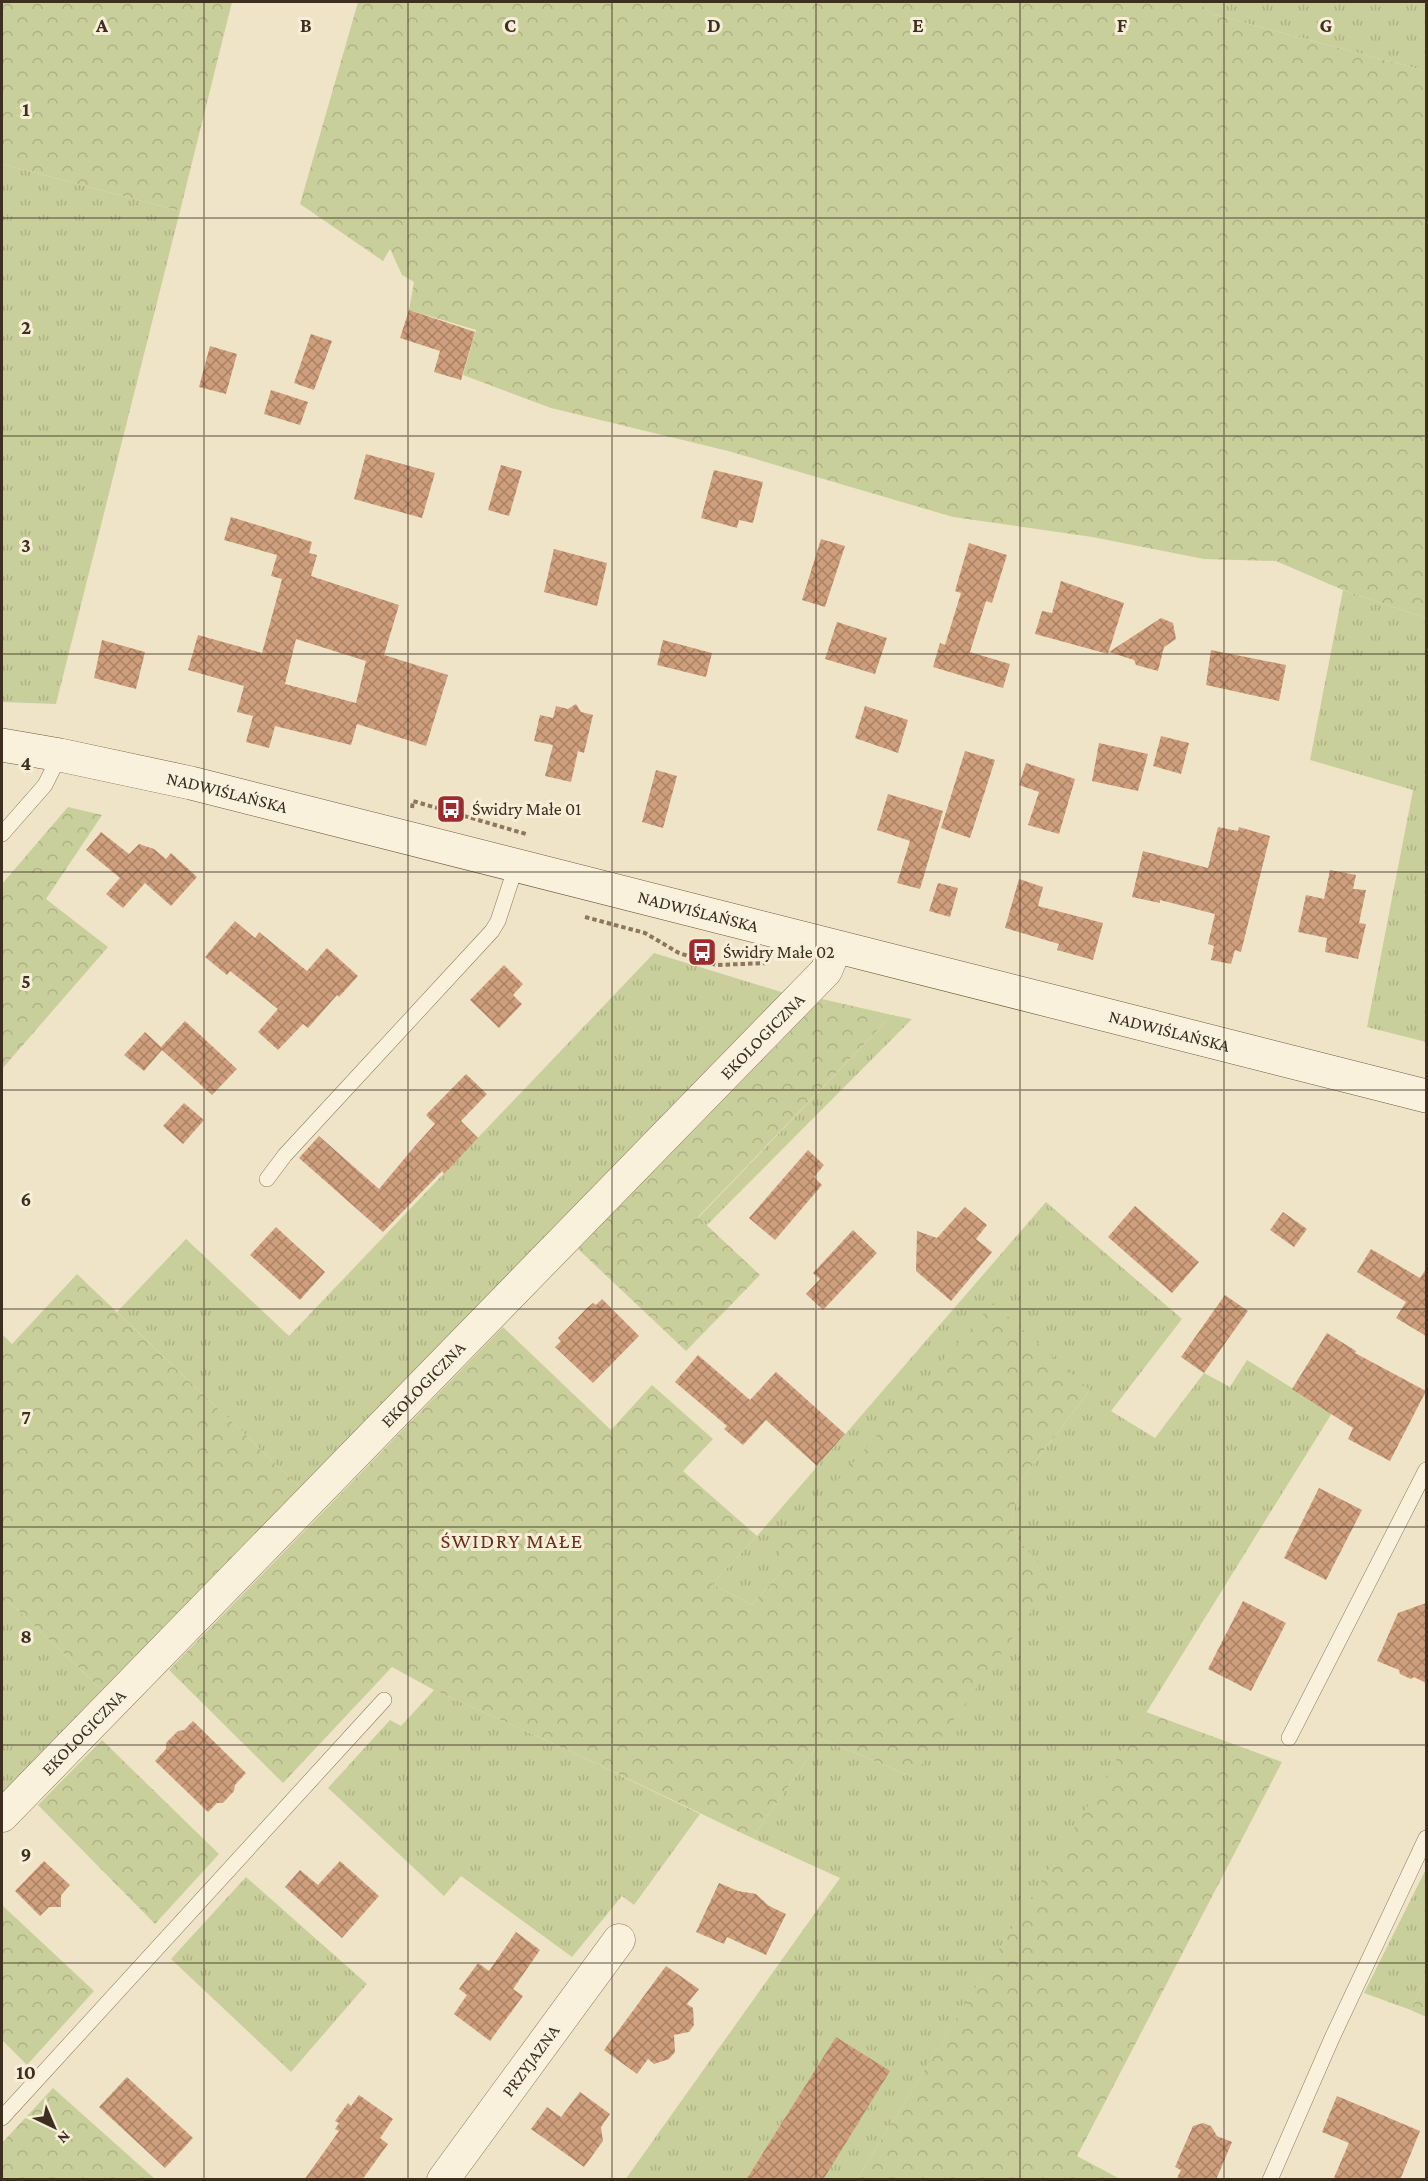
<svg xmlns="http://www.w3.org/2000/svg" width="1428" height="2181" viewBox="0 0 1428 2181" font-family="'Crimson Pro',serif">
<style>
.grass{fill:url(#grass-tufts)}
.forest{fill:url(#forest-crowns)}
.building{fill:url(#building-cross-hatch);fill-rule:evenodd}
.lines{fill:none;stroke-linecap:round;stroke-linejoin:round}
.service-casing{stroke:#8d765c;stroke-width:16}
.minor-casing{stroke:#8d765c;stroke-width:33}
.secondary-casing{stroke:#6f573f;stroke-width:34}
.path{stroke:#8d765c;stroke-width:4;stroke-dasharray:4.5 3;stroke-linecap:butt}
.service{stroke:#faf1dc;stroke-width:15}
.minor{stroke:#faf1dc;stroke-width:32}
.secondary{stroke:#faf1dc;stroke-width:33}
.grid{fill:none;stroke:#3d2e20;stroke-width:1.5;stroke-opacity:0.55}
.labels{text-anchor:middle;stroke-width:6;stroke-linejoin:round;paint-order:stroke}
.street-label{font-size:18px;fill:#3d2e20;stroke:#f7eed8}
.poi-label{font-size:18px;fill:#3d2e20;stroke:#f7eed8;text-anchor:start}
.quarter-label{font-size:21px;letter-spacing:1.5px;fill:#6b2e1e;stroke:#f7eed8}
.grid-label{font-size:20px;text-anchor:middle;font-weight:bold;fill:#3d2e20;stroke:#f7eed8;stroke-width:6;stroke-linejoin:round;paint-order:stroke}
</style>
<defs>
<pattern id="grass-tufts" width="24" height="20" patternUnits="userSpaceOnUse" patternTransform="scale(1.5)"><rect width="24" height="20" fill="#c9cf9b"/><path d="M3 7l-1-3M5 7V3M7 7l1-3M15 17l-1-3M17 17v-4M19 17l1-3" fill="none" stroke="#aeb285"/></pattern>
<pattern id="forest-crowns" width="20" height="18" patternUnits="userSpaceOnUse" patternTransform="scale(1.5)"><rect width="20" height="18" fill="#c9cf9b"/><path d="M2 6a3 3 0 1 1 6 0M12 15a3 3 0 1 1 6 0" fill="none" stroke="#aeb285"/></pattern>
<pattern id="building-cross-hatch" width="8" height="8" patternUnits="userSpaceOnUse" patternTransform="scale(1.5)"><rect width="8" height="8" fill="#cf9f7d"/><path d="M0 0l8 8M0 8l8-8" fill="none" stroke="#a98266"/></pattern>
</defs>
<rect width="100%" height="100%" fill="#f0e4c8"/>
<g class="grass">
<polygon points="1199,2 1426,2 1426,71 1212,14"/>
<polygon points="2,164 180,211 56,704 2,702"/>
<polygon points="1343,590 1426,618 1426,1042 1367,1027 1413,790 1310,760"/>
<polygon points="654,953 791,995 304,1491 117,1312 186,1239 289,1336"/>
<polygon points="892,1015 912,1019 707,1225 698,1218"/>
<polygon points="1046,1202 1182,1319 1111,1411 1155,1438 1204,1373 1230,1387 1247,1360 1332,1413 857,2179 625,2180 840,1878 752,1838 822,1739 913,1777 1020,1543 1011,1524 1019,1483 1090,1390 782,1571 752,1605 712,1584 757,1536"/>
<polygon points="2,1595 105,1693 2,1798"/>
<polygon points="434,1690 570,1751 700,1814 634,1905 622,1896 572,1957 461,1876 444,1896 328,1788 390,1720 401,1726"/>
<polygon points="1426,1869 1426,1977 1411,2010 1364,1993"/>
<polygon points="246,1877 367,1984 291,2072 171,1959"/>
</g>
<g class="forest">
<polygon points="2,2 232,2 180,211 2,164"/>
<polygon points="358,2 1199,2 1212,14 1426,71 1426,618 1343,590 1276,561 1204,559 1092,537 953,517 728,451 551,408 463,375 476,330 409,310 414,282 402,275 390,249 383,261 300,204"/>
<polygon points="68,807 102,815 46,899 108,947 2,1069 2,884"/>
<polygon points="822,999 892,1015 698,1217 760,1275 686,1351 578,1249"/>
<polygon points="77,1274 304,1491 105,1693 2,1595 2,1334 12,1344"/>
<polygon points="993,1303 1090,1390 1019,1483 1011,1524 1020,1543 1055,1578 913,1777 822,1739 752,1838 570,1751 434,1690 392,1667 283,1783 169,1670 503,1327 611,1430 652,1385 713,1439 683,1471 757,1536 712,1584 752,1605 782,1571 779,1547"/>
<polygon points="1146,1712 1282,1762 1077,2156 1120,2179 857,2179"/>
<polygon points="102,1740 219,1854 155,1924 38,1805"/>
<polygon points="2,1905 94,1991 27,2065 2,2040"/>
<polygon points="1426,1977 1426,2017 1411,2010"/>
<polygon points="53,2088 155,2179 2,2179 2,2143"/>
</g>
<g class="building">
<polygon points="409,310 475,332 461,380 434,372 440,351 400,338"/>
<polygon points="311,334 332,341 314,390 294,383"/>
<polygon points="210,346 237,354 226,394 199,387"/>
<polygon points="271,390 308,402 300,425 264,414"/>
<polygon points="366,454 435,473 422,518 354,499"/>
<polygon points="501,465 522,471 509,516 488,510"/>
<polygon points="714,470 763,482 753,523 739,520 737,528 701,518"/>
<path d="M231 517 312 542 309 553 317 555 311 576 399 605 384 655 448 675 426 746 357 724 351 745 275 726 269 748 246 742 253 716 237 712 244 686 188 670 198 635 262 653 282 579 271 576 277 555 224 540ZM296 639 366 661 356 703 285 684Z"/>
<polygon points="821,539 845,546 825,607 802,600"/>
<polygon points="969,543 1007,555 992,603 986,601 970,652 1010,664 1003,688 933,667 940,643 945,645 961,593 955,591"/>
<polygon points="554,549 607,563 597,606 544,592"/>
<polygon points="1061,581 1124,603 1108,654 1035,634 1042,611 1052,613"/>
<polygon points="1161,618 1173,623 1176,639 1164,647 1158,671 1136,665 1134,660 1109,652"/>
<polygon points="837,622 887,638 875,674 825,659"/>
<polygon points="102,640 145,652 136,689 94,678"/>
<polygon points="663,640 712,653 706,677 657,665"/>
<polygon points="1211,650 1286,665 1279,701 1206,685"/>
<polygon points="576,704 581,712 593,715 584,753 578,751 571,782 545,776 553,745 534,741 540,715 553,718 556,706 568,709"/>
<polygon points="865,706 908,720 898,753 855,738"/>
<polygon points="1161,736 1189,743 1181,774 1153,766"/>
<polygon points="1099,743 1148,754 1138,791 1092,781"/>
<polygon points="965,751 995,760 970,838 941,828"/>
<polygon points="1026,763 1075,779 1059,834 1028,825 1039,792 1019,785"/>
<polygon points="656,770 677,776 663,828 642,822"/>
<polygon points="888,794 943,811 920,889 897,883 910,841 877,830"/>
<polygon points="1218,827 1238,831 1239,827 1270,836 1241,952 1235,950 1231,964 1211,960 1214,946 1208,944 1215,914 1160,900 1160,903 1132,897 1143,851 1208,868"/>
<polygon points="101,832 129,854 139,844 154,849 166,859 171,853 197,877 171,906 145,883 123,908 106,894 120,878 86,850"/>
<polygon points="1330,870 1356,875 1353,889 1366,890 1359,923 1366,924 1358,959 1325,952 1327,938 1298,932 1306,895 1324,899"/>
<polygon points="1019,879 1043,887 1038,906 1103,923 1093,960 1057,950 1059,944 1005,928"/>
<polygon points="938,883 958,888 950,917 929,911"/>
<polygon points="235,921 255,938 259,932 307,971 327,948 358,976 339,997 337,995 308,1028 303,1024 278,1050 258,1032 278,1009 230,971 227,975 205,957"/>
<polygon points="504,965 523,984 513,995 522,1004 499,1028 470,1000"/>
<polygon points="185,1021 237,1069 212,1095 162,1050 144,1071 124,1055 145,1032 161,1047"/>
<polygon points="466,1074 487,1094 461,1121 478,1138 444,1174 442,1171 383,1232 299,1158 319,1136 379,1189 415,1146 435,1124 426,1115"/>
<polygon points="184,1103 204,1120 183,1144 163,1126"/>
<polygon points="808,1150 824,1165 814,1177 822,1185 775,1240 749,1218"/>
<polygon points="1135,1206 1199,1262 1172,1293 1108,1237"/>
<polygon points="965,1207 987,1225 976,1239 992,1252 951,1301 916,1271 917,1231 937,1238"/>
<polygon points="1283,1212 1307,1229 1294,1247 1270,1230"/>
<polygon points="276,1227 325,1272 300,1300 250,1255"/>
<polygon points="853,1230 877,1253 823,1310 806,1294 820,1279 813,1273"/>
<polygon points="1371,1249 1420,1278 1426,1269 1426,1336 1396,1318 1406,1302 1357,1272"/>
<polygon points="1225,1295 1248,1311 1204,1373 1181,1357"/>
<polygon points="602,1299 639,1336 593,1383 555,1347 561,1341 558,1338 587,1308 593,1303 596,1305"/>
<polygon points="1327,1333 1356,1351 1355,1353 1426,1391 1390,1461 1348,1439 1353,1428 1292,1389"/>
<polygon points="698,1355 750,1400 776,1372 845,1434 817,1466 766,1420 743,1445 724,1429 727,1426 675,1382"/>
<polygon points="1319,1488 1362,1510 1326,1580 1284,1558"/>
<polygon points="1243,1601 1286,1623 1251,1691 1208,1669"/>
<polygon points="1426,1603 1426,1683 1414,1677 1411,1679 1400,1674 1399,1670 1377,1661 1398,1613"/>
<polygon points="193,1721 246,1773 235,1785 234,1791 223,1803 217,1803 208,1812 155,1761 166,1749 166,1743 178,1731 184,1730"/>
<polygon points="44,1861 70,1885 61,1895 61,1907 49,1907 40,1916 15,1891"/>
<polygon points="340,1861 379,1896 342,1938 285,1887 300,1870 318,1885"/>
<polygon points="719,1883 738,1891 756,1894 769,1906 786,1914 766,1955 727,1937 724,1944 696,1932"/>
<polygon points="516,1932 540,1950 513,1989 523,1996 490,2041 454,2014 467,1995 459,1989 478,1963 489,1971"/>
<polygon points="666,1966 699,1989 687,2004 693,2008 694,2025 689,2032 674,2035 675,2052 669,2059 654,2064 648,2059 637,2074 604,2050"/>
<polygon points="836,2037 890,2071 823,2180 746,2180"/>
<polygon points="127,2077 193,2138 165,2168 99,2107"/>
<polygon points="580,2092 610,2114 601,2127 603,2141 584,2167 531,2129 547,2107 561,2117"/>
<polygon points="359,2095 393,2119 380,2138 388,2144 362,2180 304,2180 339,2131 335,2129 339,2123 335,2121 348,2103 351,2106"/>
<polygon points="1337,2096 1420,2131 1400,2180 1333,2180 1349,2143 1322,2132"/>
<polygon points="1203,2123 1211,2126 1217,2136 1232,2142 1216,2180 1176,2180 1181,2170 1175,2167 1193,2126"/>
</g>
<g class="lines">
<g class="service-casing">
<g id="service">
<polyline points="2,834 45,785 60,755"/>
<polyline points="267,1179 285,1155 492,931 498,921 516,866"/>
<polyline points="1289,1738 1426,1470"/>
<polyline points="2,2118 384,1700"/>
<polyline points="1270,2180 1332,2038 1426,1838"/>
</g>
</g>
<g class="minor-casing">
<g id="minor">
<path id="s1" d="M2 1816 826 971 836 947"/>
<path id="s2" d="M443 2180 619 1940"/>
</g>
</g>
<g class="secondary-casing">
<g id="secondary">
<path id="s3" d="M2 745 60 755 191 783 1426 1096"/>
</g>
</g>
<g class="path">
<polyline points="412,808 413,801 526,834"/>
<polyline points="585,917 645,933 679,953 716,965 769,963"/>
</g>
<use href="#service" class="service"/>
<use href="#minor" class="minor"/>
<use href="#secondary" class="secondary"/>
</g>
<path class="grid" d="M204 2V2180M408 2V2180M612 2V2180M816 2V2180M1020 2V2180M1224 2V2180M2 218H1426M2 436H1426M2 654H1426M2 872H1426M2 1090H1426M2 1309H1426M2 1527H1426M2 1745H1426M2 1963H1426"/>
<defs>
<g id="bus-square" transform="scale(1.5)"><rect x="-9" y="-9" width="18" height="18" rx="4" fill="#9e2a2b" stroke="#f7eed8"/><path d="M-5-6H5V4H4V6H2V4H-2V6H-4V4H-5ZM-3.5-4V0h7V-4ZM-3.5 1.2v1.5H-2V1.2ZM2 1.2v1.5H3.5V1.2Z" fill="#fff"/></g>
</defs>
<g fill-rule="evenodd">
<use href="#bus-square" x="451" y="809"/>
<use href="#bus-square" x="702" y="952"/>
</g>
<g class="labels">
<g class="street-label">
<text dy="6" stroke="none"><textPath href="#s3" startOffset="230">NADWIŚLAŃSKA</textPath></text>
<text dy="6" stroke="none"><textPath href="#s3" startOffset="716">NADWIŚLAŃSKA</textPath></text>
<text dy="6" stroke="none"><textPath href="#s3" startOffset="1202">NADWIŚLAŃSKA</textPath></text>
<text dy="6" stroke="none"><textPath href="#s1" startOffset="1089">EKOLOGICZNA</textPath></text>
<text dy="6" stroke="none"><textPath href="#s1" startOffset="603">EKOLOGICZNA</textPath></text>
<text dy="6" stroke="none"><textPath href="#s1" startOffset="117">EKOLOGICZNA</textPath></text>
<text dy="6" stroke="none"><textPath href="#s2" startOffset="148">PRZYJAZNA</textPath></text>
</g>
<g class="poi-label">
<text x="472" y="815">Świdry Małe 01</text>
<text x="723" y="958">Świdry Małe 02</text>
</g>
<g class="quarter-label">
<text x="512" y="1548">ŚWIDRY MAŁE</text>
</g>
</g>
<g class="grid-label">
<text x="102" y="32">A</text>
<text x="306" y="32">B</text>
<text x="510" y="32">C</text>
<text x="714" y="32">D</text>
<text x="918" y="32">E</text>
<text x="1122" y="32">F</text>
<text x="1326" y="32">G</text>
<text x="26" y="116">1</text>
<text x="26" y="334">2</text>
<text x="26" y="552">3</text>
<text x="26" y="770">4</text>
<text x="26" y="988">5</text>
<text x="26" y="1206">6</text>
<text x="26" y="1424">7</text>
<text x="26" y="1643">8</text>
<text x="26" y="1861">9</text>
<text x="26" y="2079">10</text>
</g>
<rect width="1428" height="2181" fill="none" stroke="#3d2e20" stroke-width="6"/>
<g transform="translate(54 2127) rotate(136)" stroke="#f7eed8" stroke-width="4.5" paint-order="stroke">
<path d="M0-4.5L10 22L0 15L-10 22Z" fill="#3d2e20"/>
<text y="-9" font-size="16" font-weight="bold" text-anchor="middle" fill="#3d2e20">N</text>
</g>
</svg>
